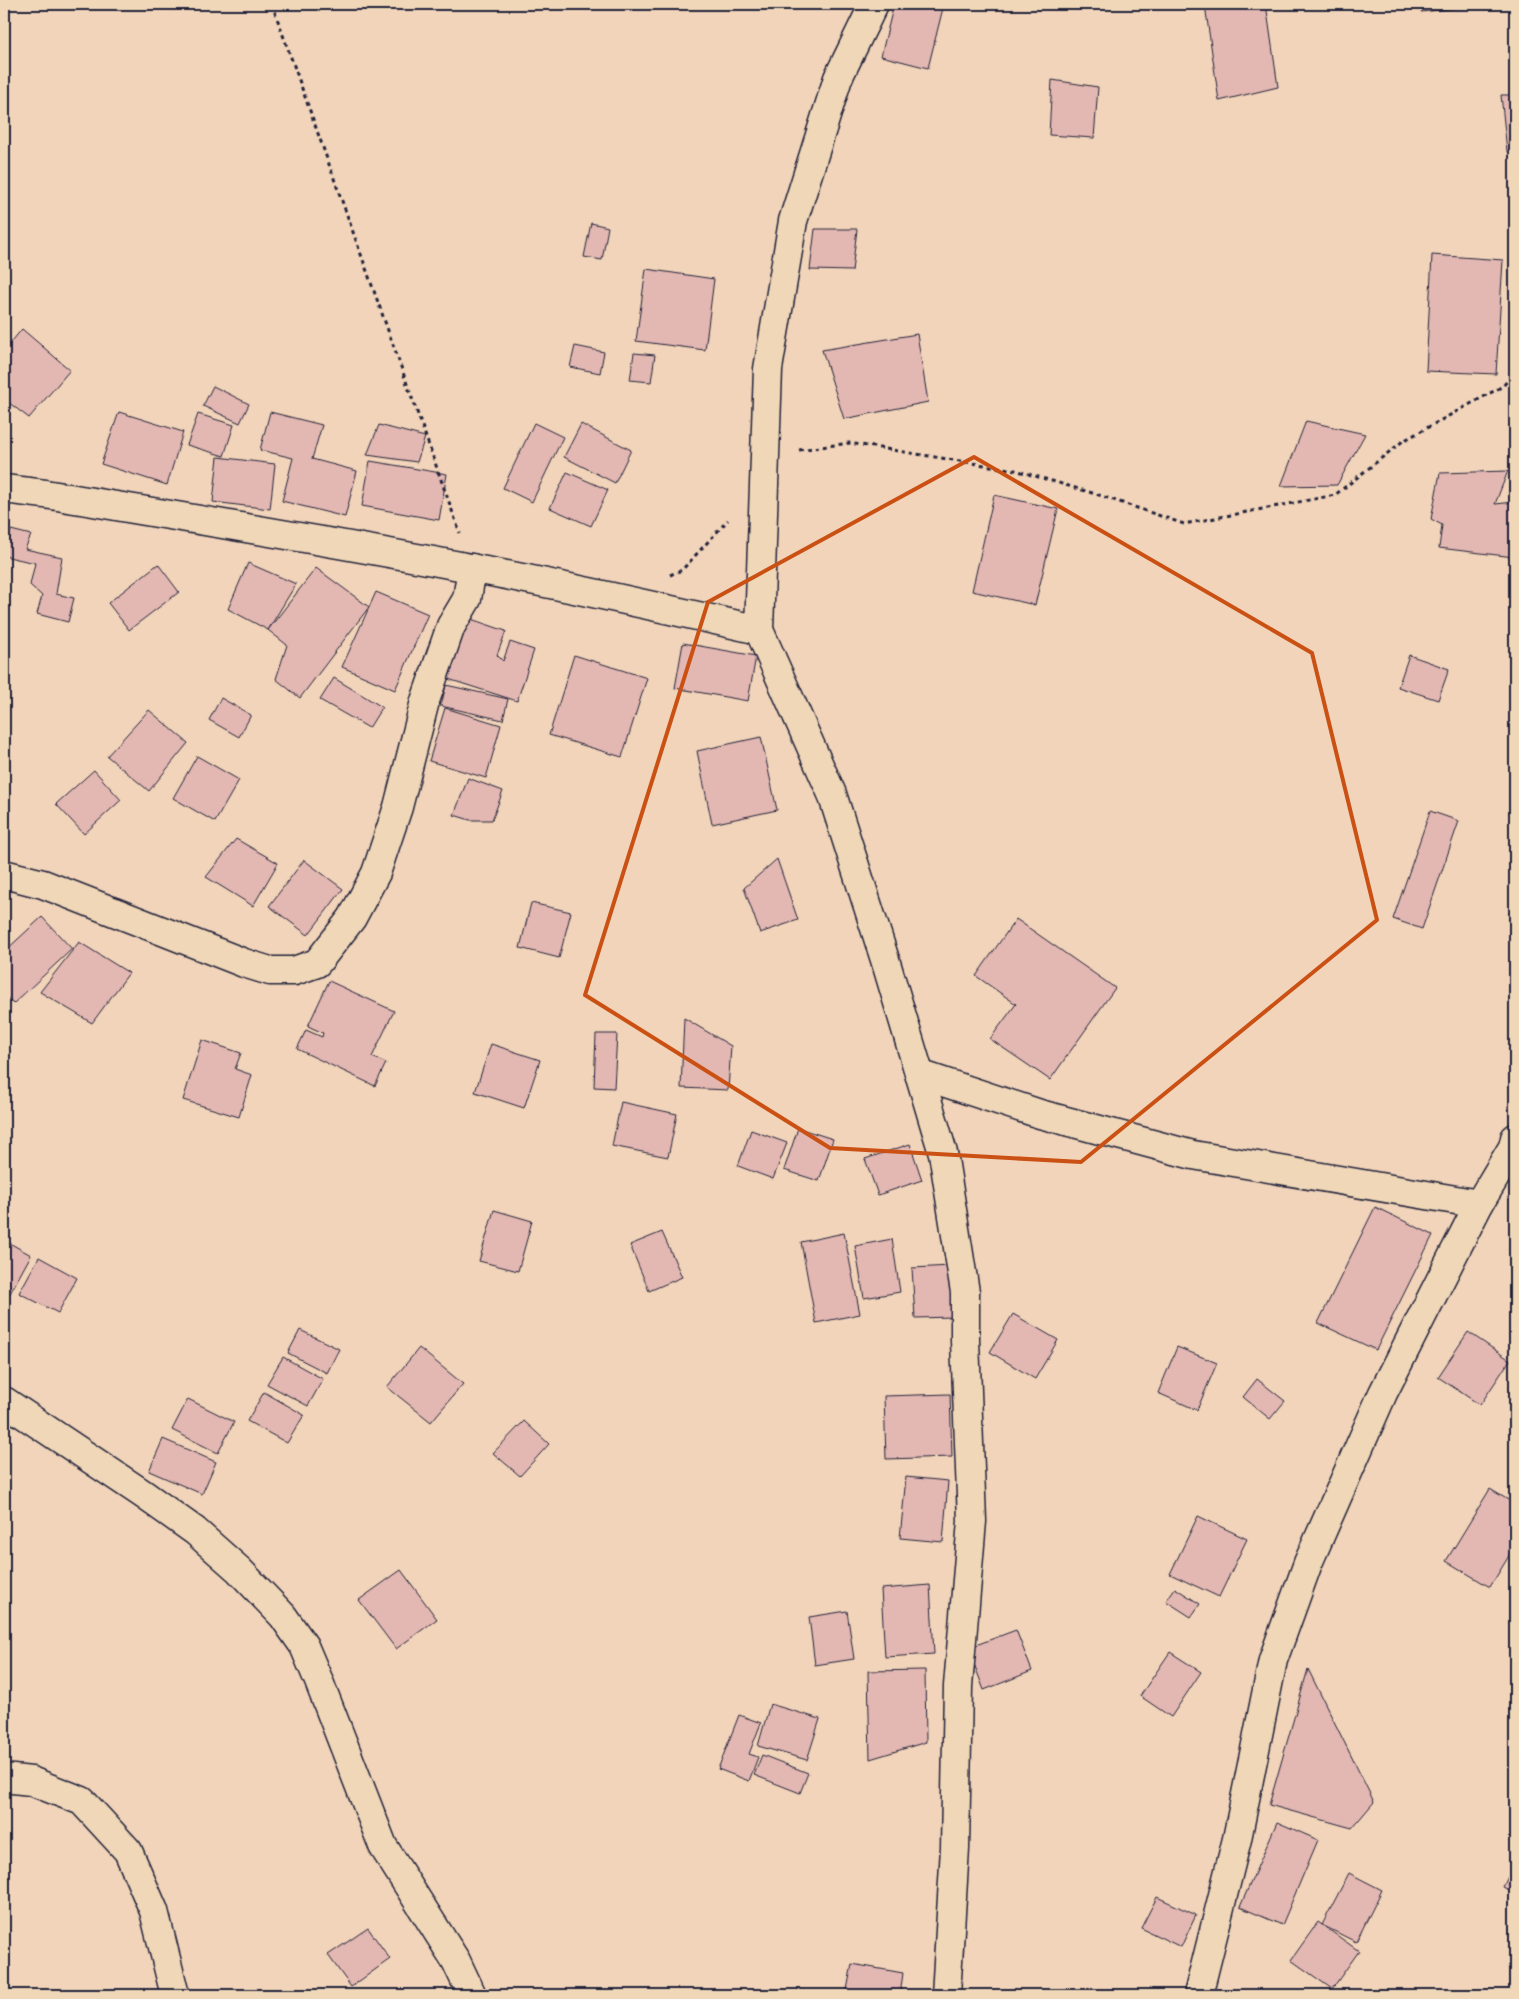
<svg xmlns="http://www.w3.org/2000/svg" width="1519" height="1999" viewBox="0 0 1519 1999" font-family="'Architects Daughter',sans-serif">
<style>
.building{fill:#e3b7b2;stroke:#22223b}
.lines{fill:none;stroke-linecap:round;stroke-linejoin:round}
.street-casing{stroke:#22223b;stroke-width:31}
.path{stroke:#22223b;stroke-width:3;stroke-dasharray:4 4;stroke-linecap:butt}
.street{stroke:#efd7b7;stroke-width:28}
.marked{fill:none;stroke:#ca5113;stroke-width:4;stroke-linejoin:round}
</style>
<rect width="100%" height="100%" fill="#f1d4b9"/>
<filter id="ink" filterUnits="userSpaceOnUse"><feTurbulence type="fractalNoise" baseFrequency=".02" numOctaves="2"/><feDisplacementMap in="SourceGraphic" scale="10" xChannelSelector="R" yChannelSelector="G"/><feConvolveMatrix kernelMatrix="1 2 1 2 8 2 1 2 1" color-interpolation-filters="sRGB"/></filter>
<g filter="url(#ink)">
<g class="building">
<polygon points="894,4 944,4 928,68 881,56"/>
<polygon points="1219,4 1266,4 1278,87 1219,101 1205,5"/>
<polygon points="1420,4 1495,4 1421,12"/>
<polygon points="1052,80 1098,87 1094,138 1049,135"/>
<polygon points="1501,95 1515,95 1515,150 1507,151"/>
<polygon points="591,223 608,227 602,260 584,257"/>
<polygon points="815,229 857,229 852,271 810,270"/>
<polygon points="1432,255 1503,260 1496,374 1426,371"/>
<polygon points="646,269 714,279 705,350 636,341"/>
<polygon points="22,329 70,370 29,418 4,399 4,351"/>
<polygon points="917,334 928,402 844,419 822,350"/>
<polygon points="575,346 604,352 600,373 570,367"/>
<polygon points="634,353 655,355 651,382 630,380"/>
<polygon points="213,386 249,404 240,423 203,406"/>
<polygon points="119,412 183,432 167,485 101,464"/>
<polygon points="270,412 322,425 312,459 357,471 345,517 282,501 293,458 260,450"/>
<polygon points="198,414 234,425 224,456 187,445"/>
<polygon points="1306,421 1365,434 1337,485 1281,486"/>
<polygon points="534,423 563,437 532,502 503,488"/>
<polygon points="581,424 631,450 615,483 564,457"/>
<polygon points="379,425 425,437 417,462 367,455"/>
<polygon points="218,457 275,464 270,509 213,502"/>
<polygon points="370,461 447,474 439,520 362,506"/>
<polygon points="1508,471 1495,504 1515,502 1514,557 1439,548 1442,525 1431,519 1440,473"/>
<polygon points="567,472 608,490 591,526 550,508"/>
<polygon points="994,495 1058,509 1035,605 972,591"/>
<polygon points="11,530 31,535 25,549 62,557 56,594 74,598 68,622 37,614 42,596 30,585 35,563 4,556"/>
<polygon points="248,563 296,584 268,630 228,609"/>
<polygon points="158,564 179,592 129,630 108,603"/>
<polygon points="316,568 369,607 300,698 276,679 287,645 268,630"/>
<polygon points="376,592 428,614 395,690 342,667"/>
<polygon points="462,616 506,631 497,655 503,661 510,642 534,650 517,701 442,677"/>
<polygon points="683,643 756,656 748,701 675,688"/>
<polygon points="574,655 647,678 622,757 549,735"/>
<polygon points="1409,655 1449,669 1438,700 1398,687"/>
<polygon points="334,678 382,707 369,728 320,700"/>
<polygon points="446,685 508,699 503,720 441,706"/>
<polygon points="221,698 251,715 239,737 209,720"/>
<polygon points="445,708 501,725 486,778 429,761"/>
<polygon points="149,710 188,743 149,791 107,756"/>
<polygon points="761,737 777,810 712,824 697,751"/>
<polygon points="197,756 239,780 215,822 173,798"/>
<polygon points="94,770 121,800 84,834 56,804"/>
<polygon points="468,778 503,791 492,820 470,820 454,815"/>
<polygon points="1430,811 1459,821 1422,929 1393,919"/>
<polygon points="236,839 278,863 253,906 206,877"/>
<polygon points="777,859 798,920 760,933 744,888"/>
<polygon points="304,860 343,889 308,935 269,906"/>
<polygon points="531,903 571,912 559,958 520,948"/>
<polygon points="42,917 72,949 13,1004 4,994 4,952"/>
<polygon points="1016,919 1115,988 1050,1080 990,1039 1016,1004 976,976"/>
<polygon points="79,942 129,973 92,1023 40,992"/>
<polygon points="329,981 394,1011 372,1057 386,1063 375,1086 297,1049 306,1030 322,1037 323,1033 308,1026"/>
<polygon points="684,1018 731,1046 728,1090 681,1088"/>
<polygon points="596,1034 617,1034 614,1088 594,1087"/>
<polygon points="202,1040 241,1053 235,1069 252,1075 239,1117 183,1100"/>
<polygon points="491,1044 540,1060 524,1108 475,1092"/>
<polygon points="621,1102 677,1114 668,1157 612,1146"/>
<polygon points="798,1128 833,1139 819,1181 784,1170"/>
<polygon points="751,1130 787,1143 773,1179 738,1166"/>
<polygon points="910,1144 922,1180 878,1195 865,1159"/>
<polygon points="1375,1207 1433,1235 1376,1350 1318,1323"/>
<polygon points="494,1210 532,1221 518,1271 479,1261"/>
<polygon points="662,1232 682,1277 649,1291 630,1245"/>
<polygon points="844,1233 860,1314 816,1323 801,1242"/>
<polygon points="892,1239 900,1292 864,1298 855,1246"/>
<polygon points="4,1240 31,1255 8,1297 4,1294"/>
<polygon points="39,1257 77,1278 58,1313 19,1293"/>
<polygon points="951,1266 954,1317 915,1318 912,1268"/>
<polygon points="1013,1314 1058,1340 1035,1379 990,1352"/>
<polygon points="300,1330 339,1349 327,1373 288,1353"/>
<polygon points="1468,1332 1510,1360 1480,1405 1438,1377"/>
<polygon points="1177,1347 1217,1363 1197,1410 1158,1393"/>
<polygon points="419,1348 463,1384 431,1422 387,1387"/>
<polygon points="283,1357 323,1379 308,1406 267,1384"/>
<polygon points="1257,1379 1285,1401 1270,1419 1243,1397"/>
<polygon points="264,1392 304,1415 287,1443 247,1421"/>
<polygon points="950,1394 952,1457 886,1459 884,1396"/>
<polygon points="188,1399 234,1422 218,1453 172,1430"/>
<polygon points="524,1421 549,1444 520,1476 493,1453"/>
<polygon points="163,1439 216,1462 202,1494 149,1471"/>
<polygon points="906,1477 948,1481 943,1542 900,1538"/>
<polygon points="1490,1489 1515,1504 1515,1546 1490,1587 1446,1561"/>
<polygon points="1198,1516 1247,1539 1219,1597 1170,1574"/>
<polygon points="401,1570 437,1619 396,1649 359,1600"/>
<polygon points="930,1585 934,1654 885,1657 881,1589"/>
<polygon points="1175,1588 1200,1604 1191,1617 1166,1601"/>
<polygon points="847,1611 854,1659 815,1665 809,1617"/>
<polygon points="1016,1630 1032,1671 984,1690 968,1648"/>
<polygon points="1170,1652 1201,1672 1171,1717 1140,1696"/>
<polygon points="1308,1669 1374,1802 1352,1828 1269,1805"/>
<polygon points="925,1670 926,1742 870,1759 868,1671"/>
<polygon points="770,1704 820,1719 807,1760 758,1746"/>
<polygon points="739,1715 761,1723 749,1754 758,1757 749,1781 718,1769"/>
<polygon points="762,1755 808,1773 800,1793 754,1775"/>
<polygon points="1277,1822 1318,1840 1282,1925 1240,1907"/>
<polygon points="1515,1863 1515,1893 1503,1887"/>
<polygon points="1349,1873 1382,1890 1356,1942 1322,1925"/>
<polygon points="1157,1897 1196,1915 1181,1947 1141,1928"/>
<polygon points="1318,1922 1359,1951 1332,1989 1291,1960"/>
<polygon points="368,1928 390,1959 351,1987 328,1955"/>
<polygon points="852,1964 903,1973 900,1995 846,1995"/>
</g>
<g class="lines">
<g class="street-casing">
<g id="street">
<polyline points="874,4 838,78 793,221 768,369 759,630 832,794 887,966 943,1153 965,1292 965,1340 972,1521 958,1686 955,1848 946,1995"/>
<path d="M4 489 45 494C187 518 329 541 470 568 567 586 663 608 759 630"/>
<polyline points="4,874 43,884 244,963 270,971 294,971 317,963 352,918 376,873 398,807 425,701 451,626 467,599 472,568"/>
<polyline points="919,1074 1040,1114 1193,1155 1479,1204"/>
<polyline points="4,1401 143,1494 195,1531 239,1570 283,1616 304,1646 318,1679 383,1846 456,1961 472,1995"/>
<polyline points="4,1778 31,1781 82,1801 128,1851 154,1911 175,1995"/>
<polyline points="1198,1995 1237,1839 1273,1660 1308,1563 1383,1393 1479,1204 1513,1147 1515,1138"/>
</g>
</g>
<g class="path">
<polyline points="272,4 460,533"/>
<polyline points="799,450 849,443 1015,470 1099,495 1184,524 1335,495 1403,441 1503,386 1515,372"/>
<polyline points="670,575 682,570 728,520"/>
</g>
<use href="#street" class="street"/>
</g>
</g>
<path class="marked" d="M974 457 1312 653 1377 920 1081 1162 830 1148 585 995 708 602Z"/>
<rect width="1519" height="1999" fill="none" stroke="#efd7b7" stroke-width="20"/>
<rect x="10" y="10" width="1499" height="1979" fill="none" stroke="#22223b" stroke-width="2" filter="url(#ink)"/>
</svg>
